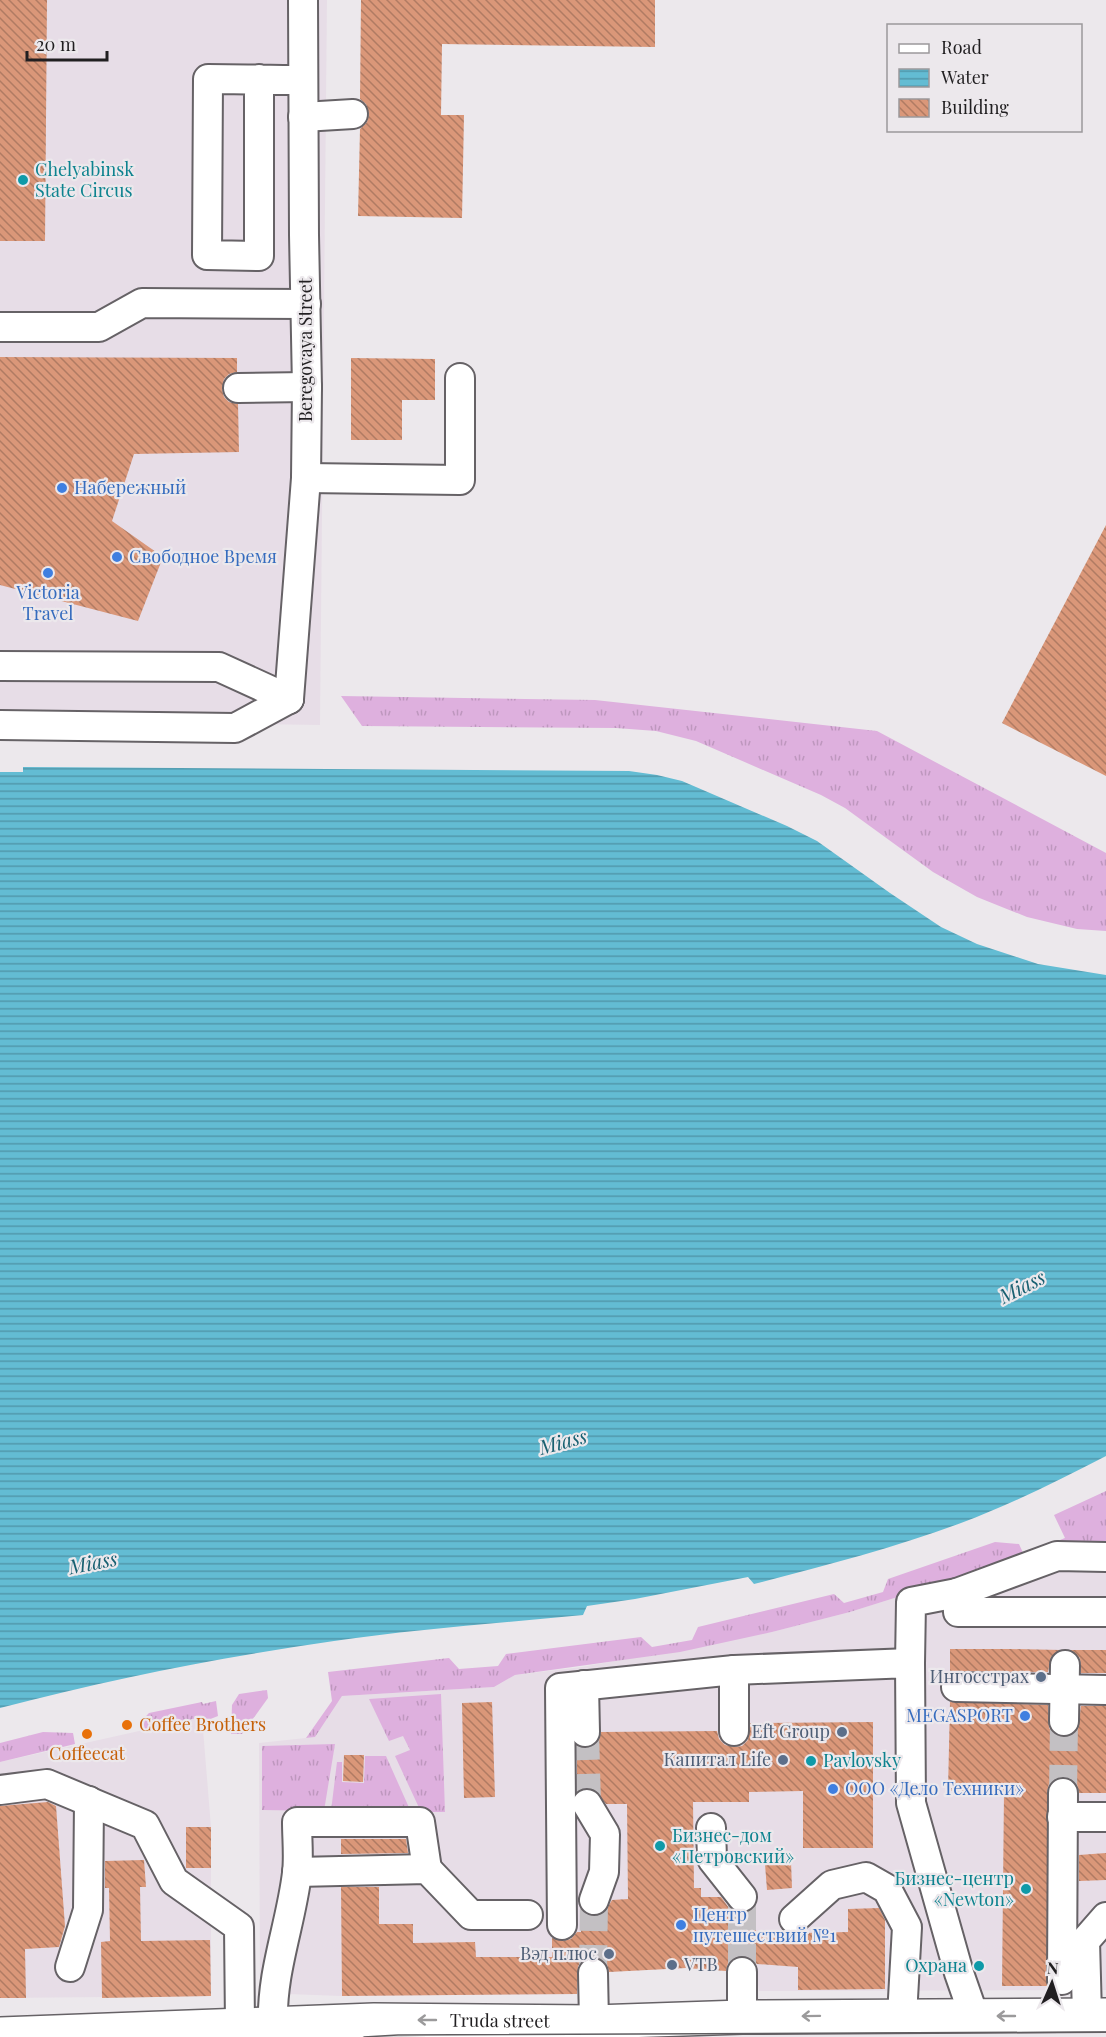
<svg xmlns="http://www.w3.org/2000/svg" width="1106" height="2037" viewBox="0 0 1106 2037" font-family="'Playfair Display',serif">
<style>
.built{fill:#e7dde7}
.grass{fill:url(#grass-tufts)}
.water{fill:url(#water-rules)}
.building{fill:url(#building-back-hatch)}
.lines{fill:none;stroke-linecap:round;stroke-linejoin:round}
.minor-tunnel{stroke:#c3c0c3;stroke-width:28;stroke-dasharray:28 14;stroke-linecap:butt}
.minor-casing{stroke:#666266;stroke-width:32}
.major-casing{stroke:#666266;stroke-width:36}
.minor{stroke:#fff;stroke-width:28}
.major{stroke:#fff;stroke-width:33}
.tram{stroke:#615e61;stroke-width:1.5}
.oneway{stroke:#9b9a9b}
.culture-dot{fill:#0f9aa8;stroke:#ece8ec;stroke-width:2}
.shop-dot{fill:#3f7fe0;stroke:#ece8ec;stroke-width:2}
.service-dot{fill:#5c6f8a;stroke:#ece8ec;stroke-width:2}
.food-dot{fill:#e8710a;stroke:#ece8ec;stroke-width:2}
.labels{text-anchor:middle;stroke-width:4.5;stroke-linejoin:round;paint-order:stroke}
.culture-label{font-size:18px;fill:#0d838f;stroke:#ece8ec;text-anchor:start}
.street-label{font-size:18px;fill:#211f21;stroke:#ece8ec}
.shop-label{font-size:18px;fill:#366cbe;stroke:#ece8ec;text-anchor:start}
.service-label{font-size:18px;fill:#4e5e75;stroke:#ece8ec;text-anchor:end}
.food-label{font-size:18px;fill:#c56008;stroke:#ece8ec;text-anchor:start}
.water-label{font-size:20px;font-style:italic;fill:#186071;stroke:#ece8ec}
</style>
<defs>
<pattern id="grass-tufts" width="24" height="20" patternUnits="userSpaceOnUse" patternTransform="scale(1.5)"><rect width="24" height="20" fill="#deb0de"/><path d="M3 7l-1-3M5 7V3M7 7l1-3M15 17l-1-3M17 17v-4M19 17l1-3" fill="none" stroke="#be97be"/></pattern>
<pattern id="water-rules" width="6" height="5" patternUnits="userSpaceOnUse" patternTransform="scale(1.5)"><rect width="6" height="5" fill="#63bcd3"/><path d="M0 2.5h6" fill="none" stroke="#5198ab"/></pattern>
<pattern id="building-back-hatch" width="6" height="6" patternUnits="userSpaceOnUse" patternTransform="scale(1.5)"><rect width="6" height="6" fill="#da9779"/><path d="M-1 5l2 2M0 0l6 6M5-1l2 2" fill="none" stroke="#b07b63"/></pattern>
</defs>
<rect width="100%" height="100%" fill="#ece8ec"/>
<g class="built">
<polygon points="0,0 327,0 320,725 0,720"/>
<polygon points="1065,1538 1106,1539 1106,1990 759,1991 756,1971 686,1968 585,1973 585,1994 342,1996 260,1993 259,1743 315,1737 342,1696 494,1687 515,1675 582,1667 772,1632 850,1612 996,1566"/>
<polygon points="202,1717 211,1827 211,1996 0,1998 0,1762"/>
</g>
<g class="grass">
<polygon points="341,696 595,700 877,731 1106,853 1106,931 1077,929 1027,917 977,897 933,872 845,808 821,795 696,741 656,731 616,728 362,726"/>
<polygon points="1106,1491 1106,1548 996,1566 850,1612 772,1632 680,1652 515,1675 494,1687 342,1696 315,1737 306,1738 332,1701 328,1672 449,1658 459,1669 498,1666 506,1654 641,1637 652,1647 692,1640 698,1627 834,1594 844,1603 883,1592 888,1579 995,1542 1019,1544 1024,1555 1065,1538 1054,1515"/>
<polygon points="267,1690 268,1698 242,1734 231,1734 232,1705 239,1694"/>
<polygon points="441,1694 445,1812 421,1812 395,1756 410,1750 403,1736 389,1741 369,1699"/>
<polygon points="216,1701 218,1716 203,1722 202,1717 141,1730 140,1722 149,1713 202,1702 203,1704"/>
<polygon points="43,1732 73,1733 75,1744 0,1762 0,1743"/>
<polygon points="335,1744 324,1811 262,1810 262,1746"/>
<polygon points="365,1756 386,1756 411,1812 331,1811 337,1762 342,1762 342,1782 364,1783"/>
</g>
<path class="water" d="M23 767 629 771 657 775 682 781 787 826 817 841 890 893 941 927 977 944 1038 964 1106 975V1456C1058 1481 1011 1504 961 1523 894 1548 823 1566 754 1584L748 1577 635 1599 587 1606 583 1615C500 1623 416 1629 334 1641 222 1657 110 1679 0 1708V772H23Z"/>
<g class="building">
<polygon points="0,0 47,0 45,241 0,241"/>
<polygon points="361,0 655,0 655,47 442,44 441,115 464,115 462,218 358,216 360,129 367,122 369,114 366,104 360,99"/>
<polygon points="0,357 237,358 237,372 229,374 224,379 222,389 224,397 229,402 238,404 239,452 134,454 112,521 163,557 138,621 0,585"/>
<polygon points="351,358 435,359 435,400 402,400 402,440 351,440"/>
<polygon points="1106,525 1106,776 1002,723"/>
<polygon points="950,1649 1010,1649 1061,1650 1051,1657 1048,1672 956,1671 950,1672"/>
<polygon points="1070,1650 1106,1650 1106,1673 1081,1673 1080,1658"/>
<polygon points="492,1702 495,1797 464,1798 462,1703"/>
<polygon points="950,1702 1048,1705 1049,1728 1055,1735 1063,1737 1071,1736 1078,1729 1081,1706 1106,1706 1106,1793 1079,1793 1077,1784 1071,1779 1064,1777 1054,1779 1049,1784 1047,1792 1047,1986 1002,1986 1004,1792 948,1791"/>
<polygon points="873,1722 873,1848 803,1848 803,1791 749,1792 749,1802 693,1802 694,1888 701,1888 701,1897 721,1897 729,1908 736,1912 745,1913 752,1910 756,1905 756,1934 787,1933 797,1935 802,1933 848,1932 848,1909 879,1908 885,1920 885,1989 798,1990 798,1967 757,1964 751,1958 743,1956 733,1958 728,1963 726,1971 686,1968 609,1972 607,1964 600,1958 593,1957 585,1959 578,1966 577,1994 342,1996 341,1887 379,1887 379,1924 413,1924 413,1943 475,1942 476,1957 552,1957 552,1938 563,1941 571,1939 577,1932 581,1932 581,1909 588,1915 598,1916 605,1912 612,1900 628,1899 627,1804 606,1804 594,1789 586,1788 577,1791 577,1746 585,1748 593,1746 599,1740 601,1732 717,1731 719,1739 725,1745 735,1747 742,1746 748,1740 750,1723"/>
<polygon points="344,1755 364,1755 363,1782 343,1781"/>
<polygon points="48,1802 56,1806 65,1926 59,1947 25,1949 26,1998 0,1998 0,1806"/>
<rect x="186" y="1827" width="25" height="41"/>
<polygon points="341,1839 406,1839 408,1853 341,1854"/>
<polygon points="1106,1853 1106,1880 1079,1881 1079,1855"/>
<polygon points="144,1860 146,1887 140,1887 141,1941 210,1940 211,1996 102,1998 101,1942 110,1941 109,1888 105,1888 105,1861"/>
<polygon points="791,1862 792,1888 767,1890 765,1864"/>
</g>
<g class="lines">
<g class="minor-tunnel">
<polyline points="585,1732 587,1804"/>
<polyline points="1063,1793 1064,1721"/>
<polyline points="742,1972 742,1897"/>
<polyline points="593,1973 594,1900"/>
</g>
<g class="minor-casing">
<g id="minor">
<path d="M259 79V256L207 255 208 79C240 79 271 80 303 80"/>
<polyline points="303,117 353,114"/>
<polyline points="0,327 99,327 142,303 306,304"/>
<polyline points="238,388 307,387"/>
<polyline points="306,478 460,480 460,378"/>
<polyline points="0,666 219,667 289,699"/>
<polyline points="289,699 306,478 307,387 304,235 303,0"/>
<polyline points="0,725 235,728 289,699"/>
<polyline points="1106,1557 1057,1556 957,1593 958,1612 1106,1612"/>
<polyline points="910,1663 911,1602 957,1593"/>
<polyline points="734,1670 734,1731"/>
<polyline points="584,1685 585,1732"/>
<polyline points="956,1687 1106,1690"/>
<polyline points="1064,1721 1065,1665"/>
<polyline points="0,1790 47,1784 145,1825 174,1881 239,1927 240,2025"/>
<polyline points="587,1804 605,1834 604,1872 594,1900"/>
<polyline points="1062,1817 1106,1817"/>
<polyline points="711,1828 712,1859 742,1897"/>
<polyline points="297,1872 427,1869 471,1915 528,1915"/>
<polyline points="794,1919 832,1885 866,1877 887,1889 907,1927 902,2016"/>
<polyline points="562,1925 560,1688 734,1670 910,1663 911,1803 959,1973 974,2016"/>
<polyline points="70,1967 88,1910 89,1801"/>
<polyline points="742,1972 742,2017"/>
<polyline points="593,1973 594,2022"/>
<polyline points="1062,1980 1063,1793"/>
<polyline points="1087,2015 1085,1941 1106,1917"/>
<path d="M273 2024C271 1972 291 1924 297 1873 299 1857 297 1839 297 1822H420L427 1869"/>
</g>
</g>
<g class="major-casing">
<g id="major">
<path id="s1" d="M0 2034 374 2020 594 2022 742 2017 1106 2015"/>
</g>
</g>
<use href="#minor" class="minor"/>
<use href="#major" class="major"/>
<polyline class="tram" points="364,2037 398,2035 1106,2032"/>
</g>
<defs><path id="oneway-shaft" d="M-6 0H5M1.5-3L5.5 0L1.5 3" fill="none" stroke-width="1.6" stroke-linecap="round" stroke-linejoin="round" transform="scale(1.5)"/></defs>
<g class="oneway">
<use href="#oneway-shaft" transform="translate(811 2016) rotate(179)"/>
<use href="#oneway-shaft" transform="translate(1006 2016) rotate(180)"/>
<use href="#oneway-shaft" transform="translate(427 2020) rotate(-180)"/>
</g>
<g class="culture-dot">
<circle cx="23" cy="180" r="6"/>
<circle cx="811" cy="1761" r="6"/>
<circle cx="660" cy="1846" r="6"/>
<circle cx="1026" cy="1889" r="6"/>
<circle cx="979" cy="1966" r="6"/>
</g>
<g class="shop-dot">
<circle cx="62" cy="488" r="6"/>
<circle cx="117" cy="557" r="6"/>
<circle cx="48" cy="573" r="6"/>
<circle cx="1025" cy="1716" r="6"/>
<circle cx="833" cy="1789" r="6"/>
<circle cx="681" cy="1925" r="6"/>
</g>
<g class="service-dot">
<circle cx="1041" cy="1677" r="6"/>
<circle cx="842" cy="1732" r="6"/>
<circle cx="783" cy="1760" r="6"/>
<circle cx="609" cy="1954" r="6"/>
<circle cx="672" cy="1965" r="6"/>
</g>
<g class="food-dot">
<circle cx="127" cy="1725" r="6"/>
<circle cx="87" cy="1734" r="6"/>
</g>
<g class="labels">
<g class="culture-label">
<text x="35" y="176">Chelyabinsk<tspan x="35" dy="21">State Circus</tspan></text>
<text x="823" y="1767">Pavlovsky</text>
<text x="672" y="1842">Бизнес-дом<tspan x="672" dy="21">«Петровский»</tspan></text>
<text x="1014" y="1885" text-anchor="end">Бизнес-центр<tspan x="1014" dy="21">«Newton»</tspan></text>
<text x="967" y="1972" text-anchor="end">Охрана</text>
</g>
<g class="street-label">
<text transform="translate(306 350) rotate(-90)" y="6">Beregovaya Street</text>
<text dy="6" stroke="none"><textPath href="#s1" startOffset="500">Truda street</textPath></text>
</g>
<g class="shop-label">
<text x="74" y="494">Набережный</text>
<text x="129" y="563">Свободное Время</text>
<text x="48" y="599" text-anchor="middle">Victoria<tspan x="48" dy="21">Travel</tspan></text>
<text x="1013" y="1722" text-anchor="end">MEGASPORT</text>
<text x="845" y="1795">ООО «Дело Техники»</text>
<text x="693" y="1921">Центр<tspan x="693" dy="21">путешествий №1</tspan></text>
</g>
<g class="service-label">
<text x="1029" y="1683">Ингосстрах</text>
<text x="830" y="1738">Eft Group</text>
<text x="771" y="1766">Капитал Life</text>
<text x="597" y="1960">Вэд плюс</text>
<text x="684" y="1971" text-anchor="start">VTB</text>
</g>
<g class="food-label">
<text x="139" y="1731">Coffee Brothers</text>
<text x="87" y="1760" text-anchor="middle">Coffeecat</text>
</g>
<g class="water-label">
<text transform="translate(1022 1287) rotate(-27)" y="7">Miass</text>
<text transform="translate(563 1442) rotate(-15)" y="7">Miass</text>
<text transform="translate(93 1563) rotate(-11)" y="7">Miass</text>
</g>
</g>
<rect x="887" y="24" width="195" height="108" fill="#ece8ec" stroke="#9b989b" stroke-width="1.5"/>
<rect x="899" y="44" width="30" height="9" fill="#ffffff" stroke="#9b989b" stroke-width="1.5"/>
<text x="941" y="54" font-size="18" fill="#211f21">Road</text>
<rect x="899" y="69" width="30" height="18" fill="url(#water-rules)" stroke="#9b989b" stroke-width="1.5"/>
<text x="941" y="84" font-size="18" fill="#211f21">Water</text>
<rect x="899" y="99" width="30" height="18" fill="url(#building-back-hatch)" stroke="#9b989b" stroke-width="1.5"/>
<text x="941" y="114" font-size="18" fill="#211f21">Building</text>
<g transform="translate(1052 1983) rotate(3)" stroke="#ece8ec" stroke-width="4.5" paint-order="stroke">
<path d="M0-4.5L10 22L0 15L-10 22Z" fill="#211f21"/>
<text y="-9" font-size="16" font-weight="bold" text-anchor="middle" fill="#211f21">N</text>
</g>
<path d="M27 51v9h80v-9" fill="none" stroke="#211f21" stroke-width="3"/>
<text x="36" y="51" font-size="18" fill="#211f21" stroke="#ece8ec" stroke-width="4.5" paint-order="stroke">20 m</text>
</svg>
